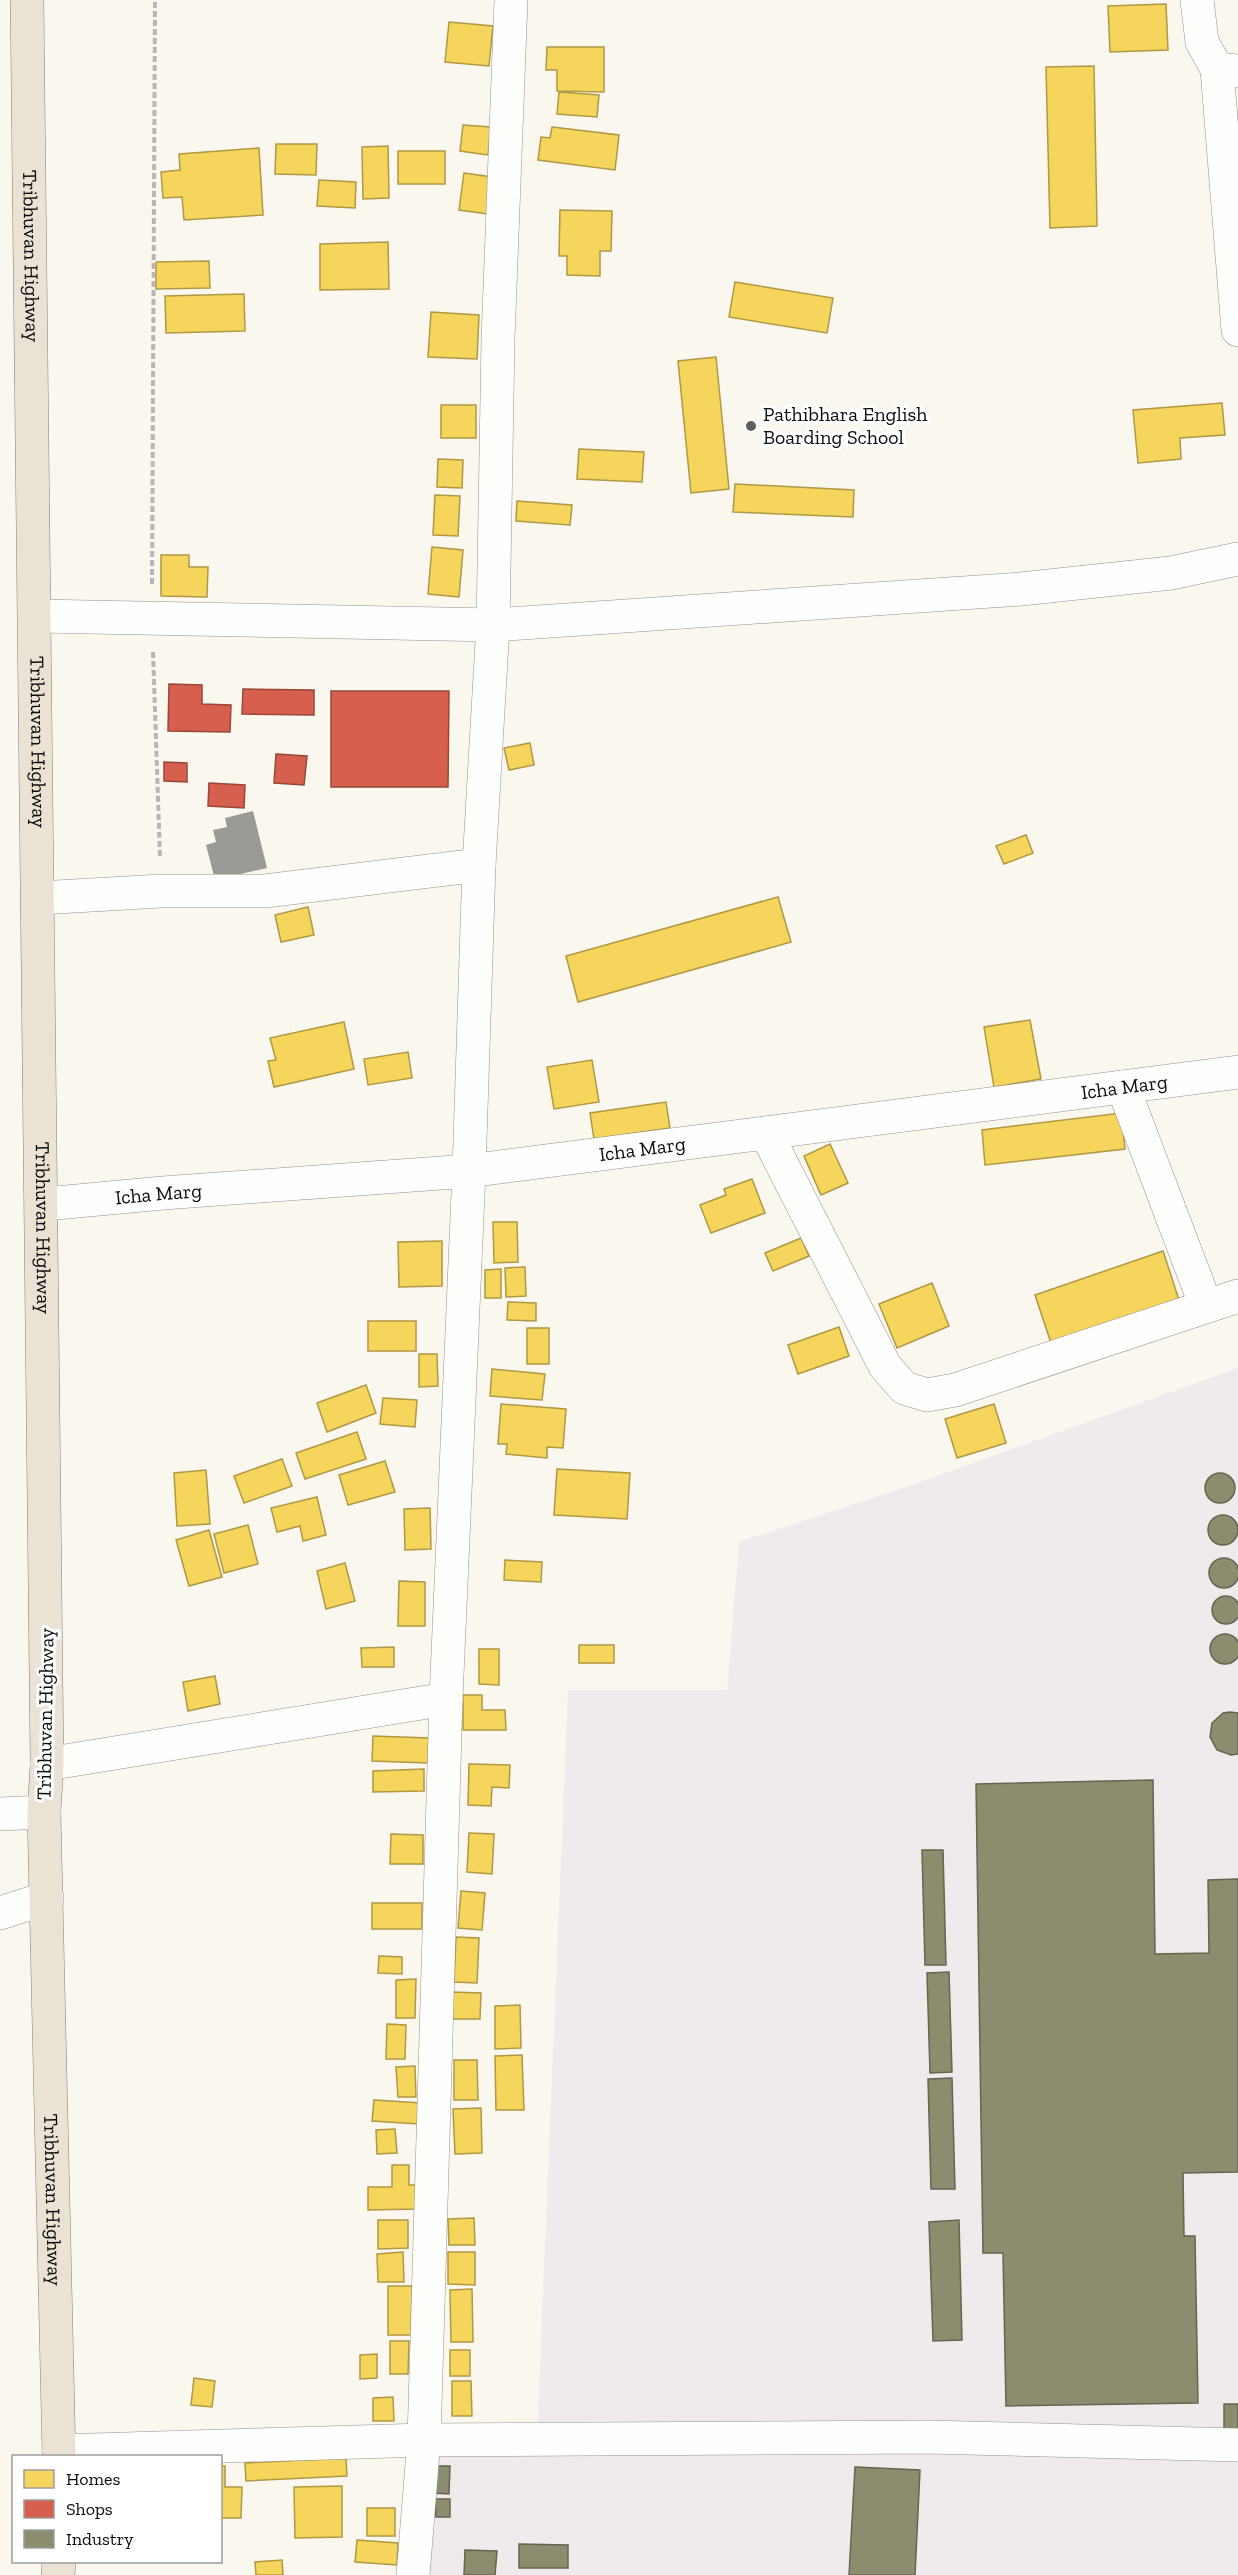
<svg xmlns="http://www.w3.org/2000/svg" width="1238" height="2575" viewBox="0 0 1238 2575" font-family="'Zilla Slab',serif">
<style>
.industrial{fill:#f1eaed}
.homes{fill:#f6d55c;stroke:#b09844;stroke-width:1.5}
.shops{fill:#d6604d;stroke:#994639;stroke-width:1.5}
.industry{fill:#8c8c6e;stroke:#656550;stroke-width:1.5}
.building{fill:#9c9a95}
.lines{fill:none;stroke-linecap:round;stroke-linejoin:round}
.minor-casing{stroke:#93918e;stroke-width:34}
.trunk-casing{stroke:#807f7b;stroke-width:34}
.path{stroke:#b7b6b5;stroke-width:4;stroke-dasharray:6 3;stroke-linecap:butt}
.minor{stroke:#fefefd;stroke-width:33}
.trunk{stroke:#eae2d4;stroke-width:33}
.poi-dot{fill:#5f5e5b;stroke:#fff;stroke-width:2}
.labels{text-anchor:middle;stroke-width:6;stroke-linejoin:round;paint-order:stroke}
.street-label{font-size:20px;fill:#0b0b0b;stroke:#fff}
.poi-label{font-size:20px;fill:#0b0b0b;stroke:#fff;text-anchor:start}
</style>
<rect width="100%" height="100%" fill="#faf7ef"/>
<polygon class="industrial" points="1238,1368 1238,2575 413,2575 424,2440 537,2439 568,1690 727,1690 739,1542 906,1487"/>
<g class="homes">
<polygon points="1166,4 1168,50 1110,52 1108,6"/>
<polygon points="449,22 493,26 489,66 445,62"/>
<polygon points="547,47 604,47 604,92 557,91 557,70 546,70"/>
<polygon points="1094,66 1097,226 1050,228 1046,67"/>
<polygon points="559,92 599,95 597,117 557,114"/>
<polygon points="463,125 491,127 488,155 460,151"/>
<polygon points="552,127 619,135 615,170 538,160 541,137 550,138"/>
<polygon points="276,144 317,144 316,175 275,174"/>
<polygon points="388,146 389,198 363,199 362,147"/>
<polygon points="259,148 263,215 184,220 182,197 163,198 161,172 180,170 179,154"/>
<rect x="398" y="151" width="47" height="33"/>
<polygon points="464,173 492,177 488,214 459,210"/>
<polygon points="319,180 356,182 355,208 317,206"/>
<polygon points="560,210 612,211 611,251 600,251 600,276 567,275 567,256 559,256"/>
<polygon points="388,242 389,289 320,290 320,244"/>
<polygon points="209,261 210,288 156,289 156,262"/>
<polygon points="735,282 833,298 827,333 729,317"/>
<polygon points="244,294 245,331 166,333 165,296"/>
<polygon points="431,312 479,315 477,359 428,357"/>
<polygon points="716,357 729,489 691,493 678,361"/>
<polygon points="1222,403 1225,435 1180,438 1181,459 1138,463 1133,410"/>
<rect x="441" y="405" width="35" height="33"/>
<polygon points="579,449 644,452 642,482 577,479"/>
<polygon points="438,459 463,460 462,488 437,487"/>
<polygon points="735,484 854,490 853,517 733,512"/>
<polygon points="435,495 460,496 458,536 433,535"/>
<polygon points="517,501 572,505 570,525 516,521"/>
<polygon points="432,547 463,550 459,597 428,594"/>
<polygon points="161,555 189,555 189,567 208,567 207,597 161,596"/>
<polygon points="530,743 534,765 509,770 504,748"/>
<polygon points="1026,835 1033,853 1004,864 996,846"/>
<polygon points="778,897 791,942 578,1002 566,956"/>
<polygon points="308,907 314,935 281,942 275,915"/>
<polygon points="1030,1020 1041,1079 994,1087 984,1027"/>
<polygon points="344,1022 354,1069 274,1087 268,1061 276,1060 270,1038"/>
<polygon points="408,1052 412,1078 368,1085 364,1059"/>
<polygon points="592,1060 599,1102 554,1109 547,1067"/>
<polygon points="666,1102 670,1128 594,1139 590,1113"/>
<polygon points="1121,1113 1125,1149 985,1165 982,1130"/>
<polygon points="830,1144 848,1183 821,1195 804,1156"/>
<polygon points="752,1179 765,1213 711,1233 700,1205 726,1195 724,1189"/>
<polygon points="493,1222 517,1222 518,1262 494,1263"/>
<polygon points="801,1238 809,1256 773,1271 765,1253"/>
<polygon points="442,1241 442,1286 399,1287 398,1242"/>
<polygon points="1163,1251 1181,1306 1053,1349 1035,1295"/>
<polygon points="525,1267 526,1296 506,1297 505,1268"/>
<polygon points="501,1269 501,1298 485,1298 485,1270"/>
<polygon points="932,1283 949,1326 897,1348 879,1304"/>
<polygon points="508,1302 536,1303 536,1321 507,1320"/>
<rect x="368" y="1321" width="48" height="30"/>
<polygon points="839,1327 849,1356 798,1374 788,1345"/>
<rect x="527" y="1328" width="22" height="36"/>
<polygon points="419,1354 437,1354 438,1386 419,1387"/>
<polygon points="492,1369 545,1374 542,1400 490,1396"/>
<polygon points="366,1385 376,1413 327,1432 317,1403"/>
<polygon points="383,1398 417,1400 415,1427 380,1424"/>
<polygon points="501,1404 566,1409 563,1448 547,1447 547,1458 506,1454 507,1444 498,1444"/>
<polygon points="994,1404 1006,1443 957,1458 945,1419"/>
<polygon points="357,1432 366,1459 305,1479 296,1453"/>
<polygon points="282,1459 292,1486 244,1503 234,1476"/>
<polygon points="385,1461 395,1492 348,1505 339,1475"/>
<polygon points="557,1469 630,1473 627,1519 554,1515"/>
<polygon points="206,1470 210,1524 177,1526 174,1473"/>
<polygon points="317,1497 326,1535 303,1541 300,1526 277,1532 271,1508"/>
<polygon points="430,1508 431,1549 405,1550 404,1509"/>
<polygon points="248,1525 258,1564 224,1573 214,1534"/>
<polygon points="209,1530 222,1577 189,1586 176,1540"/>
<polygon points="505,1560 542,1562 541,1582 504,1580"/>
<polygon points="345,1563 355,1601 326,1609 317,1571"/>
<polygon points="399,1581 425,1582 425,1626 398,1626"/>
<rect x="579" y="1645" width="35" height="18"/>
<polygon points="394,1647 394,1667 362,1667 361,1648"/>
<polygon points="479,1649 499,1649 499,1685 479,1684"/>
<polygon points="215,1676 220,1704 188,1711 183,1682"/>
<polygon points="463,1695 482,1695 482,1710 505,1710 506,1730 463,1730"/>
<polygon points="373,1736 429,1738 428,1763 372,1761"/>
<polygon points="469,1764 510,1765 509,1788 492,1787 491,1806 468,1805"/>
<polygon points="424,1769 424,1791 373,1792 373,1771"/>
<polygon points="469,1833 494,1834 492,1874 467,1872"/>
<polygon points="391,1834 423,1835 423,1864 390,1864"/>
<polygon points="461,1891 485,1893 482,1930 458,1928"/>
<rect x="372" y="1903" width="50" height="26"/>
<polygon points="456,1937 479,1938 477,1983 454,1982"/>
<polygon points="379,1956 402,1957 402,1974 378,1973"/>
<polygon points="416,1979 415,2018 396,2018 396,1980"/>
<polygon points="452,1992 481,1993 480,2019 452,2019"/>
<polygon points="520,2005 521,2048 495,2049 495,2006"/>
<polygon points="387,2024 406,2025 405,2059 386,2059"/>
<polygon points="522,2055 524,2110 496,2110 495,2056"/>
<polygon points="454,2060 477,2060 478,2100 454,2100"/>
<polygon points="415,2066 416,2097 398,2097 396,2067"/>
<polygon points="374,2100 421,2103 419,2124 372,2121"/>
<polygon points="481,2108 482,2153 455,2154 453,2109"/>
<polygon points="395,2129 397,2153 377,2154 376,2130"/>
<polygon points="392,2165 409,2165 409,2185 417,2185 418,2209 368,2210 368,2187 392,2187"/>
<polygon points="474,2218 475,2245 449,2245 448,2219"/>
<polygon points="378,2220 408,2220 408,2248 378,2249"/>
<polygon points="403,2252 404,2282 378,2282 377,2254"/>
<polygon points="448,2252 475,2252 475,2285 448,2284"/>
<polygon points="388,2286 412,2286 411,2335 388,2335"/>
<polygon points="472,2289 473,2342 451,2342 450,2290"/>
<polygon points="390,2341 409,2341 408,2374 390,2374"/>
<rect x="450" y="2350" width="20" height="26"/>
<polygon points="377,2354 377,2378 360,2379 360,2355"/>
<polygon points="194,2378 215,2381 212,2407 191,2405"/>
<polygon points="452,2381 471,2381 472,2416 452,2416"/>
<polygon points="393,2397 394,2421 373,2421 373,2398"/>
<polygon points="346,2458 347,2476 246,2481 245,2463"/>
<polygon points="220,2466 225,2466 225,2487 242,2487 241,2518 220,2518"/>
<polygon points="342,2486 342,2537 295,2538 294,2487"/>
<rect x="367" y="2508" width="28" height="28"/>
<polygon points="357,2540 398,2543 397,2565 355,2562"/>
<polygon points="282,2560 283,2575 256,2575 255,2562"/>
</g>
<g class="shops">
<polygon points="169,684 202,685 202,704 231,705 230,732 168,731"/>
<polygon points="243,689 314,690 314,715 242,714"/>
<polygon points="331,691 449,691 448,787 331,787"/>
<polygon points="276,754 307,756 304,785 274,783"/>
<polygon points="164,762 187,763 187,782 164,781"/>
<polygon points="209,783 245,785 244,808 208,806"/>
</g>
<g class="industry">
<circle cx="1220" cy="1488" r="15"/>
<circle cx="1223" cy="1530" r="15"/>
<circle cx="1224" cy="1573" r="15"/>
<circle cx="1226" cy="1610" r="14"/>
<circle cx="1225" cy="1649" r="15"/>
<polygon points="1230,1712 1238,1713 1238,1754 1231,1755 1217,1750 1210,1737 1212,1723 1223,1713"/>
<polygon points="1153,1780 1155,1954 1209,1953 1208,1880 1238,1879 1238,2172 1183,2173 1184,2236 1195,2236 1198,2403 1006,2406 1003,2253 983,2253 976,1784"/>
<polygon points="922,1850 943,1850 946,1965 925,1965"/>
<polygon points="949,1972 952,2072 930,2073 927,1973"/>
<polygon points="952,2078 955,2189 931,2189 928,2079"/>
<polygon points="959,2220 962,2340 933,2341 929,2222"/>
<rect x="1224" y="2404" width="14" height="27"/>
<polygon points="433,2466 450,2466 449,2494 432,2493"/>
<polygon points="855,2467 920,2470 915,2575 849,2575"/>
<polygon points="435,2499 450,2499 450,2517 436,2517"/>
<polygon points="519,2544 568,2545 568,2568 519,2568"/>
<polygon points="465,2550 497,2551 495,2575 464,2575"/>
</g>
<polygon class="building" points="253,811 267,868 215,880 206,845 216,842 213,830 227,827 225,818"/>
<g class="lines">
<g class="minor-casing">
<g id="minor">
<polyline points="1197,0 1202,42 1217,69"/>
<polyline points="1238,71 1217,69 1238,330"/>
<polyline points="38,616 493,625 1021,589 1171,573 1238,559"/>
<polyline points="39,898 161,891 265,891 479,865"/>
<polyline points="1123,1087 1206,1306"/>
<polyline points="766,1133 885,1366 904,1388 927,1395 955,1390 1238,1296"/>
<path id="s1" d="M45 1204 163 1193 469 1171 1238 1072"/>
<polyline points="47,1764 446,1699"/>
<polyline points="0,1814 44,1812"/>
<polyline points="0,1913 47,1898"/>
<polyline points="59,2451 424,2440 928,2437 1238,2445"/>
<polyline points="413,2575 424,2440 446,1699 469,1171 479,865 493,625 498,339 511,0"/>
</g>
</g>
<g class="trunk-casing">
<g id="trunk">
<path id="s2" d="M27 0C38 588 44 1176 47 1764L44 1812 59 2456"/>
<polyline points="58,2575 59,2562"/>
</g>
</g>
<g class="path">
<polyline points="152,584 155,0"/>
<polyline points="153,652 160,857"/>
</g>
<use href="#minor" class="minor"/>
<use href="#trunk" class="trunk"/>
</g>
<circle class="poi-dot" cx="751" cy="426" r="6"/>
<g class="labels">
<g class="street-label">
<text dy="7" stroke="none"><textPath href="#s2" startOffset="256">Tribhuvan Highway</textPath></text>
<text dy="7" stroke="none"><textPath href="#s2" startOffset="742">Tribhuvan Highway</textPath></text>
<text dy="7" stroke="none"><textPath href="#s1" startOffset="1086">Icha Marg</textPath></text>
<text dy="7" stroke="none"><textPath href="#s1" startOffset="600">Icha Marg</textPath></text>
<text dy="7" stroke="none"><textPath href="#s1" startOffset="114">Icha Marg</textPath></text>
<text dy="7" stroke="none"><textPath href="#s2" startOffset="1228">Tribhuvan Highway</textPath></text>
<text transform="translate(45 1714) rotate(-89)" y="7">Tribhuvan Highway</text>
<text dy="7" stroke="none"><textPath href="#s2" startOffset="2200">Tribhuvan Highway</textPath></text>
</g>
<g class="poi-label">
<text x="763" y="421">Pathibhara English<tspan x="763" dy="23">Boarding School</tspan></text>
</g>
</g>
<rect x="12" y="2455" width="210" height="108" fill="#ffffff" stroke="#9d9d9d" stroke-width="1.5"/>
<rect x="24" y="2470" width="30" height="18" fill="#f6d55c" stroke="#9d9d9d" stroke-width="1.5"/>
<text x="66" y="2485" font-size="18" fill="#0b0b0b">Homes</text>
<rect x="24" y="2500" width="30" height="18" fill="#d6604d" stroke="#9d9d9d" stroke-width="1.5"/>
<text x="66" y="2515" font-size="18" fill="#0b0b0b">Shops</text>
<rect x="24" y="2530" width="30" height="18" fill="#8c8c6e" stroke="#9d9d9d" stroke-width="1.5"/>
<text x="66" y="2545" font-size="18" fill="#0b0b0b">Industry</text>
</svg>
